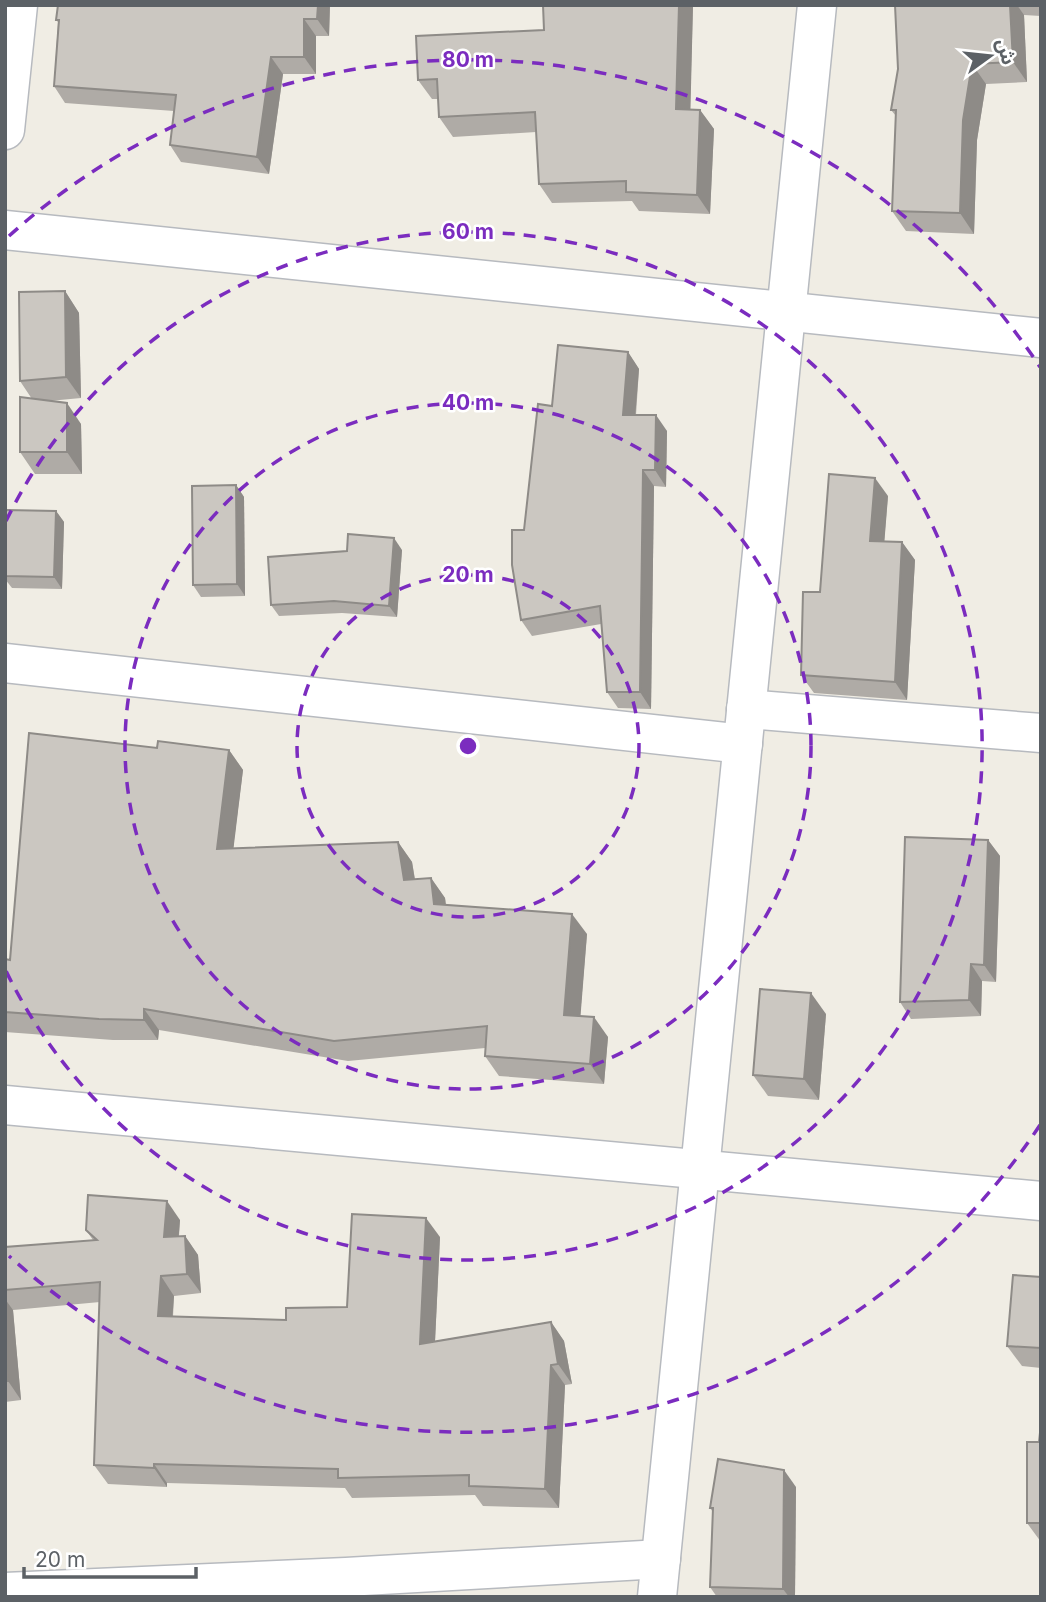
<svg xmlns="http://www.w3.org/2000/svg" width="1046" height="1602" viewBox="0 0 1046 1602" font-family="Inter,'Noto Sans Arabic',sans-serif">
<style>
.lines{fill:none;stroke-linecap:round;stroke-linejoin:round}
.street-casing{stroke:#b7babf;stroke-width:41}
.street{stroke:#fff;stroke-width:38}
.wall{fill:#afaba6}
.shaded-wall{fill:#8e8b87}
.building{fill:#cbc7c1;stroke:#8e8b87;stroke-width:2}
.ring{fill:none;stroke:#7b2cbf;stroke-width:3.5;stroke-dasharray:12 9}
.centre{fill:#7b2cbf;stroke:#fff;stroke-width:3.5}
.ring-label{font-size:21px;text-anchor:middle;font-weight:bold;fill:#7b2cbf;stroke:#fff;stroke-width:5;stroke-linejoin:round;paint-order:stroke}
</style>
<rect width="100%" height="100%" fill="#f0ede4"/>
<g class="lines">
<g class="street-casing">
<g id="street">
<polyline points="5,130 18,5"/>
<polyline points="5,230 1041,338"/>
<polyline points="5,663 743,744"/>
<polyline points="746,709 1041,733"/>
<polyline points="5,1105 1041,1201"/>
<polyline points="5,1592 346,1577 661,1559"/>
<polyline points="657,1597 817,5"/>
</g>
</g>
<use href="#street" class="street"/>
</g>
<g class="wall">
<polygon points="58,5 330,5 329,36 316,36 316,74 283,74 269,174 181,162 170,145 174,111 65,103 54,86 58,22 56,20"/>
<polygon points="693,5 690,109 700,110 714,129 710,214 639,211 632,201 552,203 539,184 536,132 453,137 439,117 438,99 432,99 418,80 544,30"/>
<polygon points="895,5 1041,5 1041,16 1024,15 1027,82 986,84 977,140 974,234 906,231 892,211 896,116 891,110 898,69"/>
<polygon points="65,291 79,313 81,398 49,401 81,424 82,474 35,474 20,452 32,399 20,381"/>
<polygon points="628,352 639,369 636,415 667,431 666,487 654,486 651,709 618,708 607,692 601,624 532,636 521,620 552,406"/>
<polygon points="236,485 244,497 245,596 201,597 193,585"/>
<polygon points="888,496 884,542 902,542 915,560 907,700 814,693 801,675 820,592"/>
<polygon points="6,510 56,511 64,522 62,589 12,588 5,579"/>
<polygon points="402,550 397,617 342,613 279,616 271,605 347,551"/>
<polygon points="157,748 229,750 243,770 233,848 398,842 412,862 415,879 431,878 445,898 446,905 587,934 580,1016 608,1037 604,1084 499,1076 485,1056 485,1048 348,1061 159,1030 158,1040 113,1040 5,1032 5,959 10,960"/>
<polygon points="988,840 1000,856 996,982 982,981 981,1016 911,1019 900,1002"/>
<polygon points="826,1014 819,1100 768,1096 753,1075"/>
<polygon points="180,1220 179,1236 185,1236 198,1255 201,1293 174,1296 173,1317 286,1320 347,1307 440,1237 435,1341 551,1322 564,1341 572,1384 565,1385 559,1508 483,1506 475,1495 352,1498 345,1488 167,1483 167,1487 108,1484 94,1465 100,1302 13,1310 21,1400 5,1402 5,1247 93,1240 86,1230"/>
<polygon points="1041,1277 1041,1368 1022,1366 1007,1346"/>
<polygon points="1041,1423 1041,1542 1027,1523 1039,1442"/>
<polygon points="796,1487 795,1597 717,1597 710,1587 713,1512 710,1508"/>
</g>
<g class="shaded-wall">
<polygon points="318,5 330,5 329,36 317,19"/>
<polygon points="679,5 693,5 690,128 676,109"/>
<polygon points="1010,5 1017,5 1024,15 1027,82 1013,62"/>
<polygon points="304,19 316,36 316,74 304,57"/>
<polygon points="271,57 283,74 269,174 257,157"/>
<polygon points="972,64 986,84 977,140 974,234 960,213 963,120"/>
<polygon points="700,110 714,129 710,214 697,195"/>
<polygon points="65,291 79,313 81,398 66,377"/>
<polygon points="628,352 639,369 634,431 623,415"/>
<polygon points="67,403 81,424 82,474 67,452"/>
<polygon points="656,415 667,431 666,487 655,470"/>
<polygon points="643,470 654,486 651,709 640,692"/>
<polygon points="875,478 888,496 883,559 870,541"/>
<polygon points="236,485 244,497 245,596 237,584"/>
<polygon points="56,511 64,522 62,589 54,577"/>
<polygon points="394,538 402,550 397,617 389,606"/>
<polygon points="902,542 915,560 907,700 895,682"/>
<polygon points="229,750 243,770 231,869 217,849"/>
<polygon points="988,840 1000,856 996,982 984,965"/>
<polygon points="398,842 412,862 418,900 404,880"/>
<polygon points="431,878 445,898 448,924 434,904"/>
<polygon points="572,914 587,934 579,1035 564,1015"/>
<polygon points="971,964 982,981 981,1016 969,1000"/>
<polygon points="811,993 826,1014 819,1100 804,1079"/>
<polygon points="144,1009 159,1030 158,1040 144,1020"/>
<polygon points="594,1017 608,1037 604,1084 590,1064"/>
<polygon points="167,1201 180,1220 177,1256 164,1237"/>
<polygon points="426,1218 440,1237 434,1363 420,1344"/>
<polygon points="185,1236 198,1255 201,1293 187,1274"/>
<polygon points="161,1276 174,1296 171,1336 158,1316"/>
<polygon points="5,1299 13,1310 21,1400 8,1381 5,1355"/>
<polygon points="551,1322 564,1341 572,1384 558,1364"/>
<polygon points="551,1365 565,1385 559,1508 545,1489"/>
<polygon points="154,1464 167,1483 167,1487 154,1468"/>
<polygon points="784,1470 796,1487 795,1597 789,1597 783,1589"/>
</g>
<g class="building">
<polygon points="58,5 318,5 317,19 304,19 304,57 271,57 257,157 170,145 176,95 54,86 59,20 56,20"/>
<polygon points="543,5 679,5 676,109 700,110 697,195 626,192 626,181 539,184 535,112 439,117 437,79 418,80 416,36 544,30"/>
<polygon points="895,5 1010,5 1013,62 972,64 963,120 960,213 892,211 896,110 891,110 898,69"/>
<polygon points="65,291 66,377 20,381 19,292"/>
<polygon points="558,345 628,352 623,415 656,415 655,470 643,470 640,692 607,692 600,606 521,620 512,565 512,530 524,530 538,404 552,406"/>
<polygon points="20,397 67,403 67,452 20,452"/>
<polygon points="829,474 875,478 870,541 902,542 895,682 801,675 803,592 820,592"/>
<polygon points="236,485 237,584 193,585 192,486"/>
<polygon points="6,510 56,511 54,577 5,576"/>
<polygon points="348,534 394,538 389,606 334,601 271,605 268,557 347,551"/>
<polygon points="29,733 157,748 158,741 229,750 217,849 398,842 404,880 431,878 434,904 572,914 564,1015 594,1017 590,1064 485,1056 487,1026 334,1041 144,1009 144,1020 99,1019 5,1012 5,959 10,960"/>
<polygon points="905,837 988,840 984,965 971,964 969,1000 900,1002"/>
<polygon points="760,989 811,993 804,1079 753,1075"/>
<polygon points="88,1195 167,1201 164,1237 185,1236 187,1274 161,1276 158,1316 286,1320 286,1308 347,1307 352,1214 426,1218 420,1344 551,1322 558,1364 551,1365 545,1489 469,1486 469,1475 338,1478 338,1469 154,1464 154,1468 94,1465 100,1282 5,1290 5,1247 97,1240 86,1230"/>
<polygon points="1013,1275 1041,1277 1041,1348 1007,1346"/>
<polygon points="5,1355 8,1381 5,1381"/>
<polygon points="1041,1423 1041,1523 1027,1523 1027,1442 1039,1442"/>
<polygon points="718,1459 784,1470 783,1589 710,1587 713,1508 710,1508"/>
</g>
<g class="ring">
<circle cx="468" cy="746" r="171"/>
<circle cx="468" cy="746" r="343"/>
<path d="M6 521A514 514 0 1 1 6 971"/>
<path d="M1040 1125A686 686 0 0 1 9 1256M9 236A686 686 0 0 1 1040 367"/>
</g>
<circle cx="468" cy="746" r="10" class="centre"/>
<g class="ring-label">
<text x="468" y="67">80 m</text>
<text x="468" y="239">60 m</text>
<text x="468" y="410">40 m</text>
<text x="468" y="582">20 m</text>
</g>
<rect width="1046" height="1602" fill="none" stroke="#5c6166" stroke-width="14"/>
<g transform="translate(990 56) rotate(75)" stroke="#ffffff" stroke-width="5" paint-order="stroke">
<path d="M0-5L12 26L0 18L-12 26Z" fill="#5c6166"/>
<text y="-10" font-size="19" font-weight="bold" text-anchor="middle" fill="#5c6166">ش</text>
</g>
<path d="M24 1567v10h172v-10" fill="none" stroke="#5c6166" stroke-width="3.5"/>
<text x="35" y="1567" font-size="21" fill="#5c6166" stroke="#ffffff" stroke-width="5" paint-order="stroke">20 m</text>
</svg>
